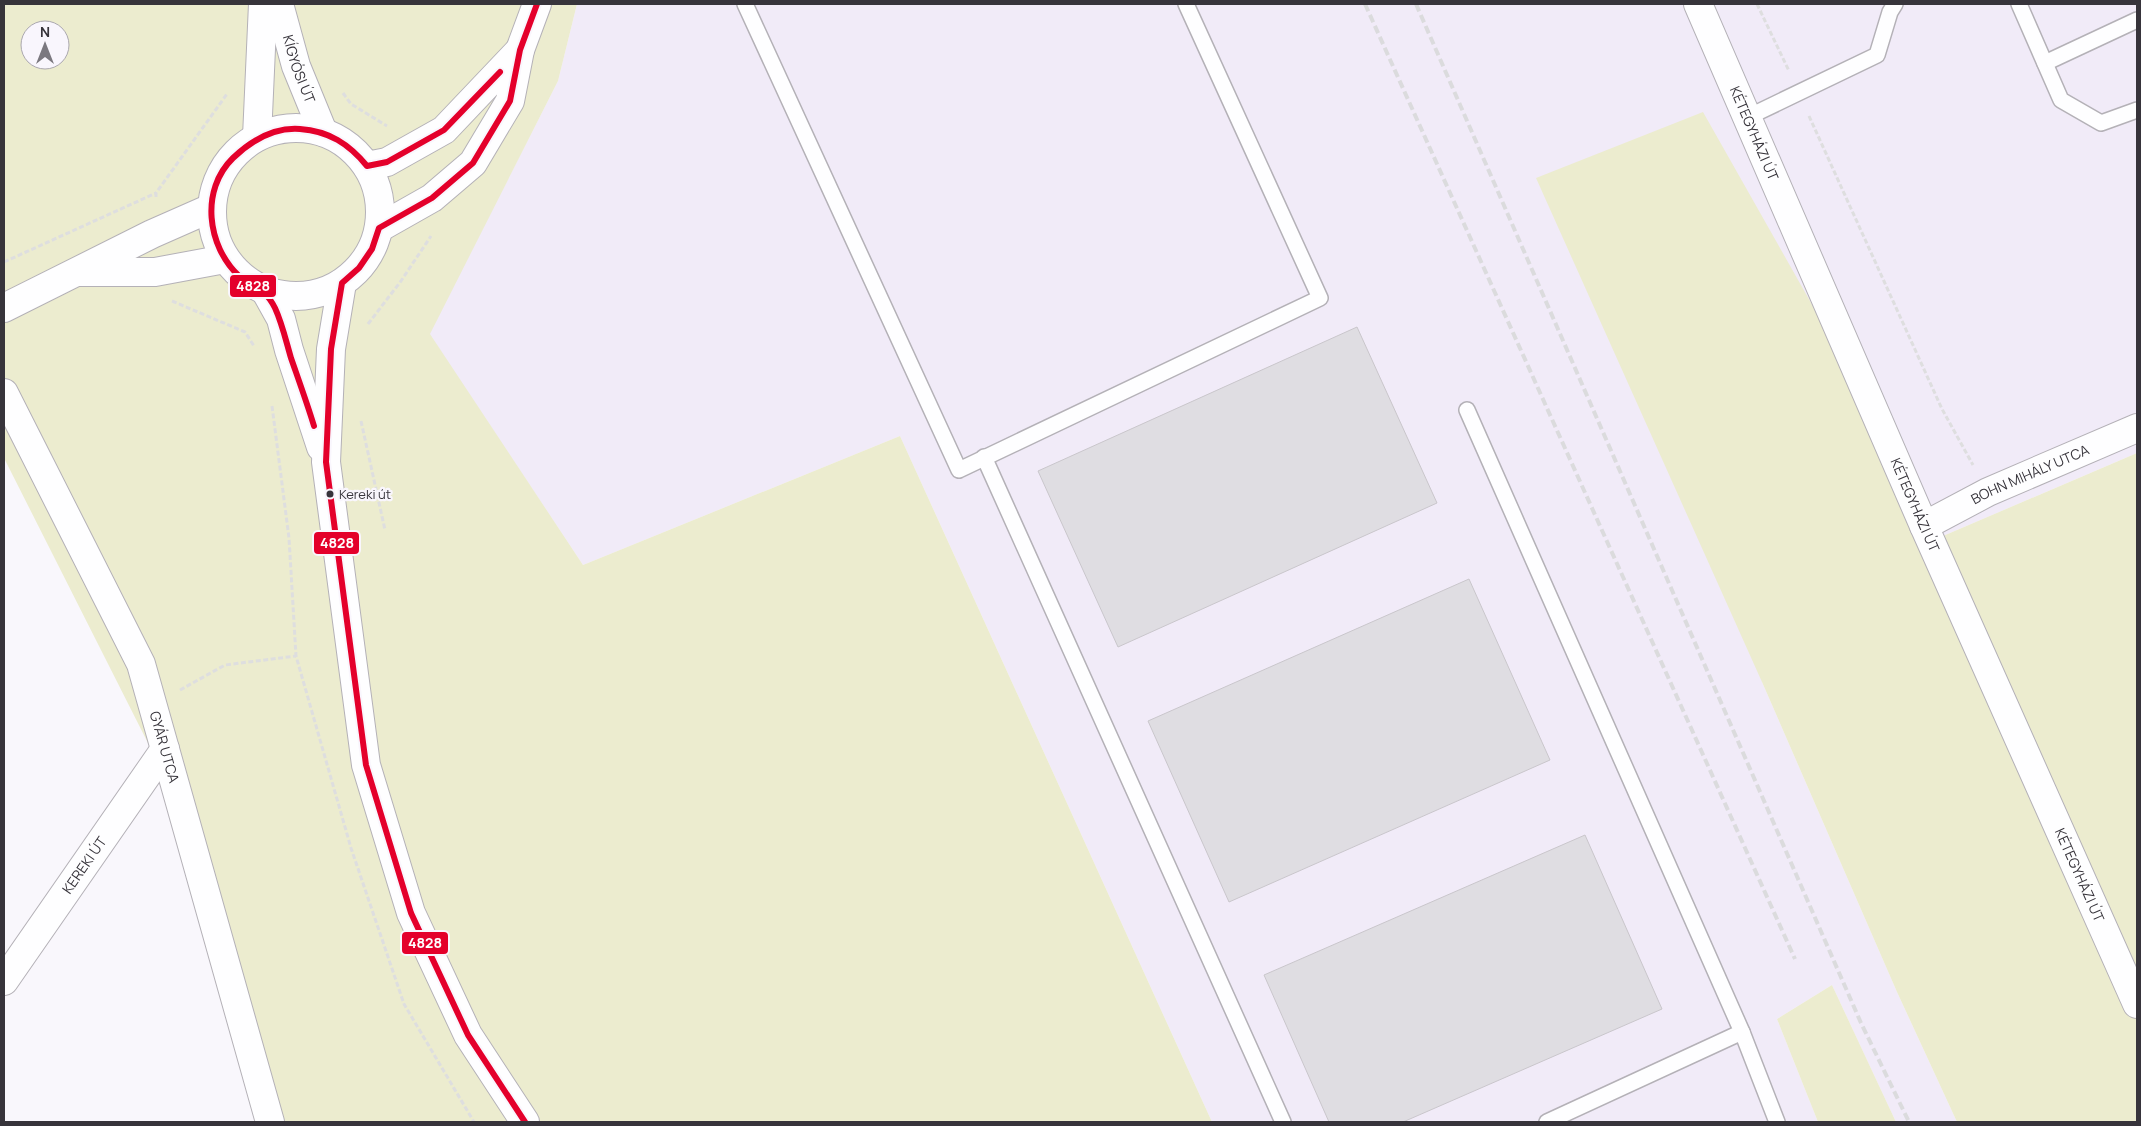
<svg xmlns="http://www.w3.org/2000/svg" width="2141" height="1126" viewBox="0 0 2141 1126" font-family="Manrope,sans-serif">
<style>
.built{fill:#f1ebf8}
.green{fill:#ececcf;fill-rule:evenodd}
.building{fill:#dfdde2;stroke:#c9c6cb}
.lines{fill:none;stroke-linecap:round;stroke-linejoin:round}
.lane-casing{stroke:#b4b1b7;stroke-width:18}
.street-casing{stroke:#b4b1b7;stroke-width:30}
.secondary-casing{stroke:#b4b1b7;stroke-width:30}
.path{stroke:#dededf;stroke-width:3;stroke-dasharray:5 2.5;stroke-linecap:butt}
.lane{stroke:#fefeff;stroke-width:15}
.street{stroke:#fefeff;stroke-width:28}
.secondary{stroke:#fefeff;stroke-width:28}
.rail{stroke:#dbdbdd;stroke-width:4;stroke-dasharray:8 4;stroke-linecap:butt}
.bus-1-casing{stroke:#f9f6fd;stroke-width:10}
.bus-1{stroke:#e4002b;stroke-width:6}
.bus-dot{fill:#37343b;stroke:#f9f6fd;stroke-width:2}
.labels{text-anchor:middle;stroke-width:4.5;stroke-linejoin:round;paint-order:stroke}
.bus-label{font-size:13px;fill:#37343b;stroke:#f9f6fd;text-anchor:start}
.street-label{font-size:14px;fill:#37343b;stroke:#f9f6fd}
.line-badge{stroke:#f9f6fd;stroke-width:2}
.badge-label{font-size:14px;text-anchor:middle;font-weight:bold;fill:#fff}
</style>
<rect width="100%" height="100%" fill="#f9f7fc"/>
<polygon class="built" points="577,4 2137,4 2137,453 1943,536 1762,682 1897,992 1957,1122 1896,1122 1832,985 1777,1019 1818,1122 1212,1122 900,436 583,565 429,334 558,81"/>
<g class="green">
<path d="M4 4H577L558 81 430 334 583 565 900 436 1212 1122H257L150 747 4 458ZM30 30H60V60H30Z"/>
<polygon points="1703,112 1943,536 2137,453 2137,1122 1957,1122 1897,992 1762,682 1536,178"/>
<polygon points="1832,985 1896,1122 1818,1122 1777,1019"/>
</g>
<g class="building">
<polygon points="1357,327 1437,503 1118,647 1038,471"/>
<polygon points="1469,579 1550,760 1229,902 1148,721"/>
<polygon points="1585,835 1662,1009 1403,1122 1329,1122 1264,975"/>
</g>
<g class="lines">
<g class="lane-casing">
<g id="lane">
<polyline points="745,4 959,470 1320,298 1186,4"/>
<polyline points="2019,4 2061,100 2101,123 2137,110"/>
<polyline points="2045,63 2137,20"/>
<polyline points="1746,118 1877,55 1890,12 1895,4"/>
<polyline points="1467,410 1742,1032 1547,1122"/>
<polyline points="984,457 1283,1122"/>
<polyline points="1742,1032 1777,1122"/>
</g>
</g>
<g class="street-casing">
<g id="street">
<polyline points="367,166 387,162 444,130 520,50"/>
<polyline points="379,228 432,198 473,163 510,101 520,50 537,4"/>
<polyline points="80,272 155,272 225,259"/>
<polyline points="4,308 152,234 211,208"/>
<path id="s1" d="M4 393 141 664 270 1122"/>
<path id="s2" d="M1924 526 1988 492 2137 428"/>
<path id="s3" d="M4 981 165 749"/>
</g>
</g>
<g class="secondary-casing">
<g id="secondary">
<path id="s4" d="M279 4 296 66 323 132"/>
<path id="s5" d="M1698 4 1924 526 2137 1004"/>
<circle cx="296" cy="212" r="84"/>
<polyline points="257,137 263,4"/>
<polyline points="342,283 331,349 326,462 366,765 411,913 468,1035 525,1122"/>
<polyline points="266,292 281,319 289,350 321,447"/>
</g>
</g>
<g class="path">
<polyline points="1757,4 1789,71"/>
<polyline points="343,93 351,104 387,126"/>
<polyline points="1809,116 1942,409 1973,465"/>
<polyline points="156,197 156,193 227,94"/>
<polyline points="4,262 156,193"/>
<polyline points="172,301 245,332 254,346"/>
<polyline points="368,324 401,281 431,236"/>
<polyline points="272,406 289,538 296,656 351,848 404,1004 474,1122"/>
<polyline points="361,421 385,530"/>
<polyline points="180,690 225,665 296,656"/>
</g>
<use href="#lane" class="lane"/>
<use href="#street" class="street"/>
<use href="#secondary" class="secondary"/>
<g class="rail">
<polyline points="1365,4 1795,959"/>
<polyline points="1416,4 1861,1023 1909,1122"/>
</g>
<g class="bus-1-casing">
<g id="bus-1">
<path d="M314 426C307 403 299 381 291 358 286 341 282 323 275 308 264 286 254 290 239 276 207 246 200 190 233 158 252 140 274 127 300 129 329 131 349 144 367 166L387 162 444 130 500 72"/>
<polyline points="525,1122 468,1035 411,913 366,765 326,462 331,349 342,283 359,268 372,249 379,228 432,198 473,163 510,101 520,50 537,4"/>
</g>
</g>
<use href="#bus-1" class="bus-1"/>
</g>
<circle class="bus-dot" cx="330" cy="494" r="4.5"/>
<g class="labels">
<g class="bus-label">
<text x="339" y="499">Kereki út</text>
</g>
<g class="street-label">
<text dy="5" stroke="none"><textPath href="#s4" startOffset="68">KÍGYÓSI ÚT</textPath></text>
<text dy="5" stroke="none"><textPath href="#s5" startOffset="141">KÉTEGYHÁZI ÚT</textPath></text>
<text dy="5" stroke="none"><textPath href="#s2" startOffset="118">BOHN MIHÁLY UTCA</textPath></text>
<text dy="5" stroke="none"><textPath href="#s5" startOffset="546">KÉTEGYHÁZI ÚT</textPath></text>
<text dy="5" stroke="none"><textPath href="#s1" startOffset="390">GYÁR UTCA</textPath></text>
<text dy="5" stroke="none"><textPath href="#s3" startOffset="141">KEREKI ÚT</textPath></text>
<text dy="5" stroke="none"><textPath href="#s5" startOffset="951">KÉTEGYHÁZI ÚT</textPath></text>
</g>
</g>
<g class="line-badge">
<rect x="229" y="274" width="48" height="24" rx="5" fill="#e4002b"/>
<rect x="313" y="531" width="47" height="24" rx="5" fill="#e4002b"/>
<rect x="401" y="931" width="48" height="24" rx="5" fill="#e4002b"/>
</g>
<g class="badge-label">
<text x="253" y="291">4828</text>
<text x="337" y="548">4828</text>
<text x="425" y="948">4828</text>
</g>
<rect width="2141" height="1126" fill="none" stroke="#37343b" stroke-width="10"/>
<g transform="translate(45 45)"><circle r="24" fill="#f9f6fd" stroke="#aba8af"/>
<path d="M0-4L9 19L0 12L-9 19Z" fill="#7b787f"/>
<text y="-8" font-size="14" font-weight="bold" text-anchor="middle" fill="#37343b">N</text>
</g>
</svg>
